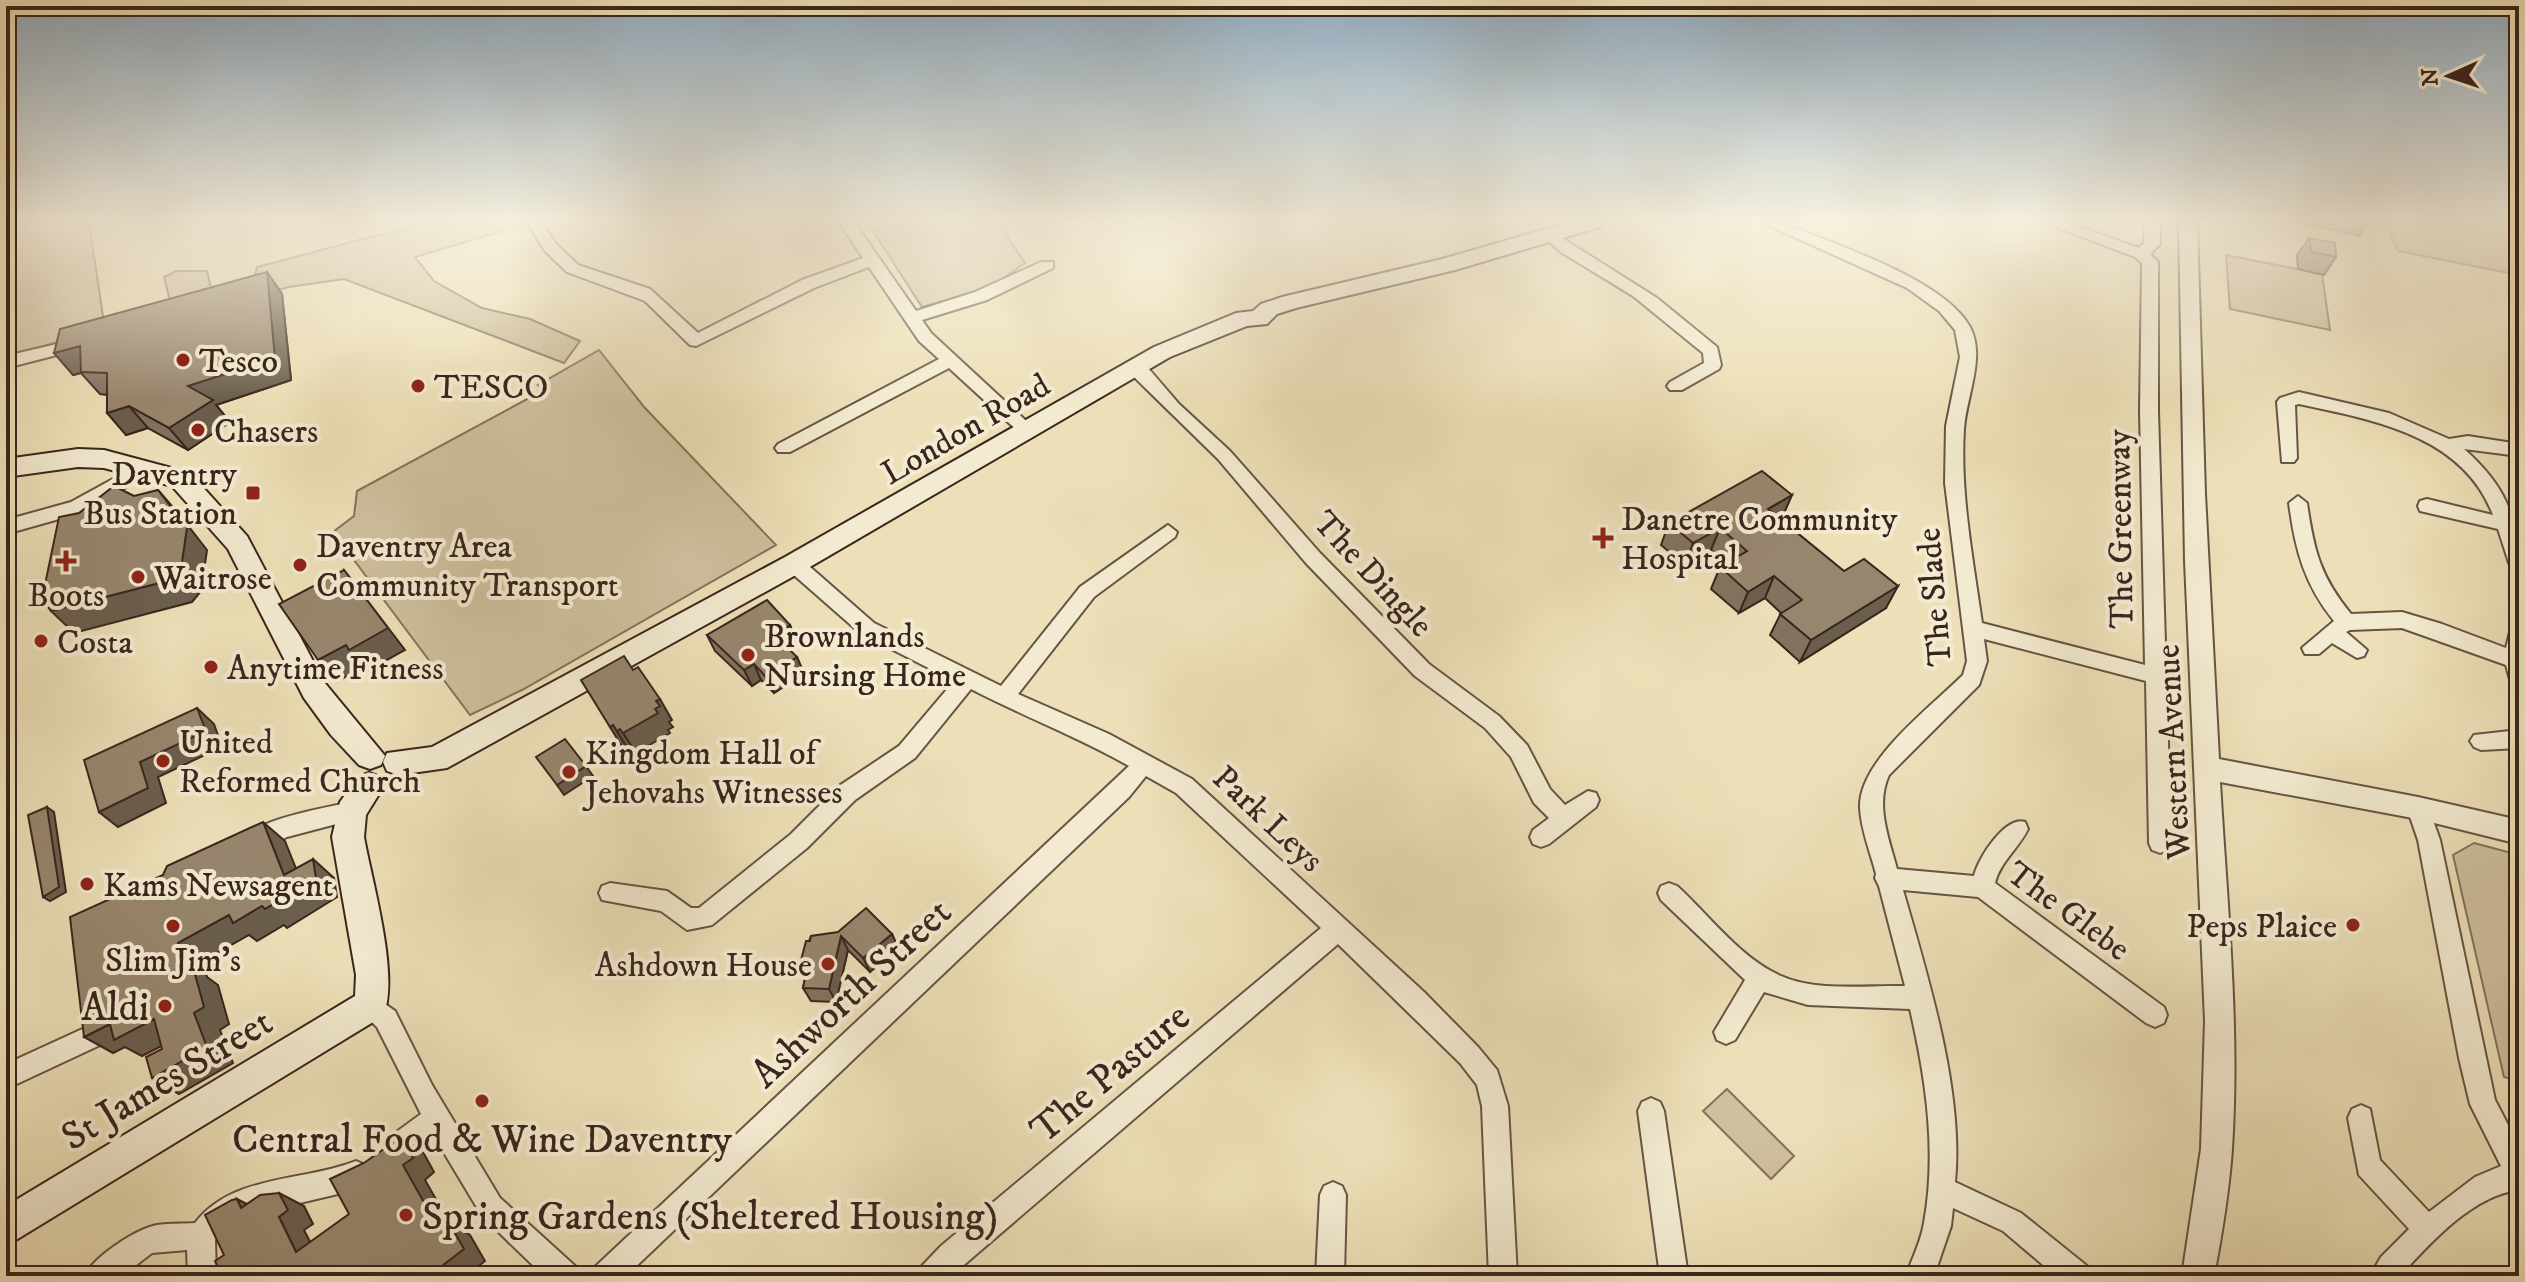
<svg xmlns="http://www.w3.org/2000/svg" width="2525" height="1282" viewBox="0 0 2525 1282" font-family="'IM FELL DW Pica',serif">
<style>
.green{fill:#cfc09e;stroke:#84725e;stroke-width:2}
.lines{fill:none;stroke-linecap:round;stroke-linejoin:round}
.minor-casing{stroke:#675444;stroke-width:4}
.tertiary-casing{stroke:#675444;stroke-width:4}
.secondary-casing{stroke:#3a251d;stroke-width:4}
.minor{fill:#f3ebd1;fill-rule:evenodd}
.tertiary{fill:#f3ebd1;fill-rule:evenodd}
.secondary{fill:#f3ebd1;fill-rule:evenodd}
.wall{fill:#82735f;stroke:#3a251d;stroke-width:2}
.shaded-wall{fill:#6a5e4d;stroke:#3a251d;stroke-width:2}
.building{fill:#97866e;stroke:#3a251d;stroke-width:2}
.poi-dot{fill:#8f2418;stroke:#f3ebd1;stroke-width:3}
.labels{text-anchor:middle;stroke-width:8;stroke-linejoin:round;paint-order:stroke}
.poi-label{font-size:34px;fill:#3a251d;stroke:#f3ebd1;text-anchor:start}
.street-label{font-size:34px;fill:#3a251d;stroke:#f3ebd1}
.near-street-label{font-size:40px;fill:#3a251d;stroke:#f3ebd1}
.near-poi-label{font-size:40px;fill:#3a251d;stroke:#f3ebd1;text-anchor:end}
</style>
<rect width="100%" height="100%" fill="#ede0b8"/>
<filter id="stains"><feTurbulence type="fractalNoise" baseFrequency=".0025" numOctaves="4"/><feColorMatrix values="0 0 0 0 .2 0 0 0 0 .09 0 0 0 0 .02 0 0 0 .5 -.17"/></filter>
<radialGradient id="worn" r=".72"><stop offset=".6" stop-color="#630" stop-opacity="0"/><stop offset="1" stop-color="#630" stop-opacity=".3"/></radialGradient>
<g class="green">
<polygon points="6,222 89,222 105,330 6,356"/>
<polygon points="427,222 517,222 519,226 415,257 434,281 482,308 530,319 580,341 564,363 344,279 289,287 186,316 171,305 164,277 176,271 207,271 211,288 255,275 257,267"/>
<polygon points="867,222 998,222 1025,263 988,289 922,307"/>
<polygon points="2385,222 2519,222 2519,275 2398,251"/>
<polygon points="2226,255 2322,274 2330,330 2230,309"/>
<polygon points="599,350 645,408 776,545 522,690 470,715 333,532 354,516 357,491 544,390 538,385"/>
<polygon points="2474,843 2519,855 2519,1081 2504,1077 2453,855"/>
<polygon points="1727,1089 1794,1156 1771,1179 1703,1111"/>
</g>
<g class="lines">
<g class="minor-casing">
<g id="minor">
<polygon points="527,222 541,222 556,244 578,265 650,289 698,333 802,280 863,258 839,222 854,222 916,311 975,292 1041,262 1053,262 1053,268 987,300 922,320 931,333 1037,431 1034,435 1022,435 949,368 790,452 778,452 775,448 778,444 939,359 919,341 869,267 814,288 696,346 690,345 645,301 567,272 545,251"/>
<path d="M1761 222H1781C1832 244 1943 278 1970 327 1986 357 1966 397 1964 429 1960 494 1973 559 1982 623L2145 665 2140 411 2142 263 2135 257 2043 222H2065L2139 248 2144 243 2145 222H2160V244L2150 254 2158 262V411L2171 843 2168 850 2160 853 2152 850 2149 843 2146 681 1984 639 1987 661 1979 685 1889 775C1875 805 1889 839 1897 869L1974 876C1978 858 2006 815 2025 822L2028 829C2019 848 2000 862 1995 883L2164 1007 2167 1015 2164 1023 2155 1027 2146 1023 1978 897 1903 890C1928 977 1964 1092 1955 1182L2021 1213 2087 1266 2091 1276H2056L2003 1231 1953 1208 1951 1226 1934 1276H1906C1912 1259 1921 1241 1924 1223 1937 1152 1926 1079 1910 1009L1808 1005 1764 992 1735 1040 1726 1044 1717 1040 1714 1032 1745 980 1661 900 1658 893 1661 886 1669 883 1677 886C1709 915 1740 958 1781 976 1817 992 1867 985 1905 986L1879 886 1875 878 1876 874C1871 854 1861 830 1860 808 1858 761 1931 707 1963 675L1967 661 1945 483 1946 426 1960 357 1955 330 1939 311 1907 288Z"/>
<polygon points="1551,231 1657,298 1717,347 1721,365 1719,369 1682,390 1670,390 1667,386 1670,382 1704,363 1703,353 1633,296 1561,252 1543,236"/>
<polygon points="78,339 86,344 84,348 6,368 6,356"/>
<polygon points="1136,363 1148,368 1179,404 1230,451 1320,553 1429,664 1499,716 1527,745 1550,789 1565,805 1588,791 1596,793 1599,800 1596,807 1549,844 1541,847 1533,844 1530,837 1533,830 1549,818 1534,803 1511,757 1485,728 1415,676 1306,563 1218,459 1130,373 1128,369 1130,365"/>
<path d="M2299 392 2389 413 2449 439 2468 436 2519 444V456L2464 449C2504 484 2519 517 2519 570L2509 563 2498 529 2420 511 2418 506 2420 501 2427 499 2493 515C2463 435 2373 420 2299 404L2295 405 2297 458 2294 462H2282L2277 402 2280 398Z"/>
<polygon points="144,462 153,468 150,473 84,512 6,534 6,520 71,502"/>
<path d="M2298 496 2307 503C2314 551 2320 576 2351 614L2402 612 2442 624 2506 648 2512 624 2519 621V689L2512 687 2506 665 2402 628 2350 630 2346 632 2367 650 2364 656 2357 658 2332 643 2319 654H2305L2302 648 2334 621C2304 584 2295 549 2289 503Z"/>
<path d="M1168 525 1177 532 1175 537 1094 597 1018 694 1109 734 1192 779 1424 992 1478 1047 1497 1070 1508 1106 1517 1276H1489L1482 1106 1477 1085 1460 1063 1338 944 951 1276H918L922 1266 941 1246 1321 928 1176 793 1146 776 1129 797 626 1276H592L596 1266 1129 766C1078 737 1023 716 971 689L915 758 855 800 807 848 712 925 687 930 661 911 602 900 599 893 602 886 610 883 667 891 691 908H699L791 834 839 786 899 746 954 681 860 633 787 569 784 564 787 559H801L874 623 1001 686 1080 587Z"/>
<polygon points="2519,730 2519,748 2481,750 2474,747 2470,741 2474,735"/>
<path d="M2418 799 2426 801 2440 840 2495 1100 2519 1146V1190C2473 1195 2430 1243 2400 1276H2370L2381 1257 2409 1229 2359 1175 2348 1118 2352 1109 2361 1105 2370 1109 2380 1160 2429 1212 2475 1177 2501 1166 2470 1104 2459 1058 2418 840 2407 808 2410 801Z"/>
<path d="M351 802 359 804 362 811 359 818 287 837 252 853 244 850 241 843C252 819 326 808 351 802Z"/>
<polygon points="371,994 395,1011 432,1085 500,1198 575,1266 579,1276 544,1276 482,1216 434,1136 386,1168 377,1164 373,1155 377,1146 421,1114 377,1027 362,1013 359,1005 362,997"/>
<polygon points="89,1026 98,1030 101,1038 98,1046 6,1089 6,1064"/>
<polygon points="1651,1098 1660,1102 1664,1111 1688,1276 1660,1276 1638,1111 1642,1102"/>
<path d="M356 1161 365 1165 369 1174 365 1183 338 1194 240 1217 225 1227 215 1240 216 1276H188L187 1250 152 1253 122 1276H85C93 1257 136 1229 157 1225 169 1223 183 1224 195 1223 233 1174 303 1182 356 1161Z"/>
<polygon points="1333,1182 1342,1186 1346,1195 1344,1276 1316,1276 1320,1195 1324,1186"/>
</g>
</g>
<g class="tertiary-casing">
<path id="tertiary" d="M2179 222H2197L2205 494 2219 759 2418 797 2519 820V844L2418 819 2220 782C2227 904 2240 1026 2232 1149 2229 1192 2222 1234 2214 1276H2182L2201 1149 2205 1021 2185 561Z"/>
</g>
<g class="secondary-casing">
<g id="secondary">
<polygon points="1570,222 1603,222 1600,227 1455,270 1296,308 1277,314 1267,324 1247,326 1170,357 803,571 447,768 398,775 387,771 383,762 387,753 432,747 785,557 1154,347 1236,313 1253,311 1261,304 1282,297 1442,259"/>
<polygon points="78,449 104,450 190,473 247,536 324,682 385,756 381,765 370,769 359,765 331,735 304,698 228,549 172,486 104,468 78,467 6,477 6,459"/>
<path d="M369 773 380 777 384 786 366 815 364 837C372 882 400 977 383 1016L6 1246V1206L355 996 356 975 332 837 340 802 358 777Z"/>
</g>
</g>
<use href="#minor" class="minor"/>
<use href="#tertiary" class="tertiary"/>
<use href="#secondary" class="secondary"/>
</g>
<g class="wall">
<polygon points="2299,222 2369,222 2359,236"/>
<polygon points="2309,238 2336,257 2324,275 2298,269 2297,255"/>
<polygon points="267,272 282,294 291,380 216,405 230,422 188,450 148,428 126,435 107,395 100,394 81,373 73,375"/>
<polygon points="1782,518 1780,519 1886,608 1800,662 1770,635 1781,613 1765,598 1739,613 1711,589 1720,567 1726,563 1711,550 1685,565 1661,545 1669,523"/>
<polygon points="707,635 797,641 788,648 804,673 774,693 761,680 752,686 715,651"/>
<polygon points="892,934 898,948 870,972 848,950 836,1002 811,1001 803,988 806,973 800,964 811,936"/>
</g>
<g class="shaded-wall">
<polygon points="267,272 282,294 291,380 216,405 230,422 188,450 169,428 188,386"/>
<polygon points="80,346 99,368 73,375 54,353"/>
<polygon points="129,406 148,428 126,435 107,413"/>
<polygon points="158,490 178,513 207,550 201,591 192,602 74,633 51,611"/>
<polygon points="1792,495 1782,518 1759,531 1768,509"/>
<polygon points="1720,528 1711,550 1685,565 1693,543"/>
<polygon points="344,570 405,650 367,671 363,666 337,682 318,660"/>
<polygon points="1774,576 1765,598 1739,613 1748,592"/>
<polygon points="1898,586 1886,608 1800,662 1811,640"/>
<polygon points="790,625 797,641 782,651 775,635"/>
<polygon points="797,657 804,673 774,693 766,677"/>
<polygon points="754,664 761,680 752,686 744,670"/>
<polygon points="660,699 672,720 669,722 673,727 668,730 670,733 636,753 623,733 655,709 656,701"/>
<polygon points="197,708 214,724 222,747 158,777 166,803 118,827 99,812 140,762"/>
<polygon points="613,725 626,746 623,748 610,727"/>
<polygon points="620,729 634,750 630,752 617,731"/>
<polygon points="586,766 593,776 564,795 557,785"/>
<polygon points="47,807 54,812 66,892 50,901 43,897"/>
<polygon points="263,822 285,841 303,886 313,859 334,878 337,897 287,928 284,925 257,941 249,935 203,961 207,977 218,985 229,1024 220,1030 233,1063 179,1094 152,1078 194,1013 186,971 178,943 284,875"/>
<polygon points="892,934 898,948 870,972 863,958"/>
<polygon points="841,936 848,950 836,1002 829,989"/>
<polygon points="154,1019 181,1036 142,1056 125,1047 113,1053 84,1037 110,1024"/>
<polygon points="401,1137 423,1152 434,1172 425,1180 449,1222 470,1235 485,1261 466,1276 442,1276 438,1269 403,1165"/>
<polygon points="279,1193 304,1206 313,1224 304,1230 322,1265 296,1252 279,1217"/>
<polygon points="237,1199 263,1212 241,1208"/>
<polygon points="389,1270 401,1276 381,1276"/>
</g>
<g class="building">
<polygon points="2309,238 2335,243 2336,257 2311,252"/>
<polygon points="267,272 275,358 188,386 213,400 169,428 129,406 107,413 107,373 81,372 80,346 54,353 60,329"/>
<polygon points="1762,471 1792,495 1768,509 1844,571 1864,559 1898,586 1811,640 1780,614 1802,600 1774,576 1748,592 1720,567 1747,551 1720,528 1693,543 1669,523"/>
<polygon points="114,486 134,496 158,490 187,528 181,569 171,580 51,611 42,599 59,517 79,513"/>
<polygon points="344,570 388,628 349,650 346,645 318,660 279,604"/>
<polygon points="767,600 790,625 775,635 797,657 766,677 754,664 744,670 707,635"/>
<polygon points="624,656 633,670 638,667 660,699 656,701 660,706 655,709 658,713 623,733 620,729 617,731 613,725 610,727 581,680"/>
<polygon points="197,708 206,731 140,762 148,788 99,812 84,760"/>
<polygon points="565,739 586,766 557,785 536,757"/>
<polygon points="47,807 59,887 43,897 28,815"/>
<polygon points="263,822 284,875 313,859 316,878 265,909 262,906 233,923 229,915 178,943 186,971 193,967 204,1007 194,1013 207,1047 152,1078 146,1057 162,1049 154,1019 114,1040 110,1024 84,1037 70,917 163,875 167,866"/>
<polygon points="866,908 892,934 863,958 841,936 829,989 803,988 808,964 800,964 806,941 810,941 811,936 838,932"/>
<polygon points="401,1137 413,1158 403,1165 439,1229 449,1222 464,1249 438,1269 442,1276 392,1276 389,1270 381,1276 222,1276 215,1261 224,1255 205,1215 232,1200 237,1199 241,1208 260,1195 279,1193 288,1210 279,1217 296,1252 349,1214 330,1179 364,1163"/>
</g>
<linearGradient id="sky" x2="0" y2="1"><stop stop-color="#91acc0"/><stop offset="0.55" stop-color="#f7f1df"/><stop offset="1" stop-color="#f7f1df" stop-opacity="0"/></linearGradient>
<rect width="2525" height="401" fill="url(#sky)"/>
<g class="poi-dot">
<circle cx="183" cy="360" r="8"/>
<circle cx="418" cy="386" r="8"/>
<circle cx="198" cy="430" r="8"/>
<rect x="245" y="485" width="16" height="16" rx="4"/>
<path d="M1599 526h8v8h8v8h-8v8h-8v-8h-8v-8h8z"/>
<path d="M62 549h8v8h8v8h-8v8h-8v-8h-8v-8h8z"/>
<circle cx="300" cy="565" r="8"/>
<circle cx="138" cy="577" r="8"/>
<circle cx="41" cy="641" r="8"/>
<circle cx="748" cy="655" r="8"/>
<circle cx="211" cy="667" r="8"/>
<circle cx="163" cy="761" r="8"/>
<circle cx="569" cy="772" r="8"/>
<circle cx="87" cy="884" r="8"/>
<circle cx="2353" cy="925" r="8"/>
<circle cx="173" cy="926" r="8"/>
<circle cx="828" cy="964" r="8"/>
<circle cx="165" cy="1006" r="8"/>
<circle cx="482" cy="1101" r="8"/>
<circle cx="406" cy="1215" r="8"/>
</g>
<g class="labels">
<g class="poi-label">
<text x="199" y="372">Tesco</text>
<text x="434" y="398">TESCO</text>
<text x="214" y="442">Chasers</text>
<text x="237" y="485" text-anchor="end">Daventry<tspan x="237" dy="39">Bus Station</tspan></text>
<text x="1621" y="530">Danetre Community<tspan x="1621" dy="39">Hospital</tspan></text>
<text x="316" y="557">Daventry Area<tspan x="316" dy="39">Community Transport</tspan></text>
<text x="154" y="589">Waitrose</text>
<text x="66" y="606" text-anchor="middle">Boots</text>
<text x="764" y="647">Brownlands<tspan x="764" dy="39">Nursing Home</tspan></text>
<text x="57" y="653">Costa</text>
<text x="227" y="679">Anytime Fitness</text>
<text x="179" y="753">United<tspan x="179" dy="39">Reformed Church</tspan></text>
<text x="585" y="764">Kingdom Hall of<tspan x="585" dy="39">Jehovahs Witnesses</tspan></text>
<text x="103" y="896">Kams Newsagent</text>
<text x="2337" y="937" text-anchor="end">Peps Plaice</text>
<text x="173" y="971" text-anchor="middle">Slim Jim's</text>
<text x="812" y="976" text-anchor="end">Ashdown House</text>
</g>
<g class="street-label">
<text transform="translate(965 428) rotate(-30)" y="12">London Road</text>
<text transform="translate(2119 529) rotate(-91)" y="12">The Greenway</text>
<text transform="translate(1374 573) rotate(47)" y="12">The Dingle</text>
<text transform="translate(1933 597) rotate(-95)" y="12">The Slade</text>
<text transform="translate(2172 752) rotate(-93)" y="12">Western Avenue</text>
<text transform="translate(1269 818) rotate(43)" y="12">Park Leys</text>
<text transform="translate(2069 910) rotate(36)" y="12">The Glebe</text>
</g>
<g class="near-street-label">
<text transform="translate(850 992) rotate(-43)" y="14">Ashworth Street</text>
<text transform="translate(1109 1072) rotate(-40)" y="14">The Pasture</text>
<text transform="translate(166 1078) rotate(-31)" y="14">St James Street</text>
</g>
<g class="near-poi-label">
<text x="149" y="1020">Aldi</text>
<text x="482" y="1152" text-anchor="middle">Central Food &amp; Wine Daventry</text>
<text x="422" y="1229" text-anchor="start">Spring Gardens (Sheltered Housing)</text>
</g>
</g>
<rect width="2525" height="1282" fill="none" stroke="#ede0b8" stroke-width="32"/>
<rect x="8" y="8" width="2509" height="1266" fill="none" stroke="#3a251d" stroke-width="4"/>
<rect x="16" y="16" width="2493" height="1250" fill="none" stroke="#3a251d" stroke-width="2"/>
<g transform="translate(2449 76) rotate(267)" stroke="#f3ebd1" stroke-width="6" paint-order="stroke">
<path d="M0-6L14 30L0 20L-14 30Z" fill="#3a251d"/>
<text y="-12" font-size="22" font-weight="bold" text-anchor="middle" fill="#3a251d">N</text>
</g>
<rect width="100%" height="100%" filter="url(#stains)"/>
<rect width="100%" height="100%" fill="url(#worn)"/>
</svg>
